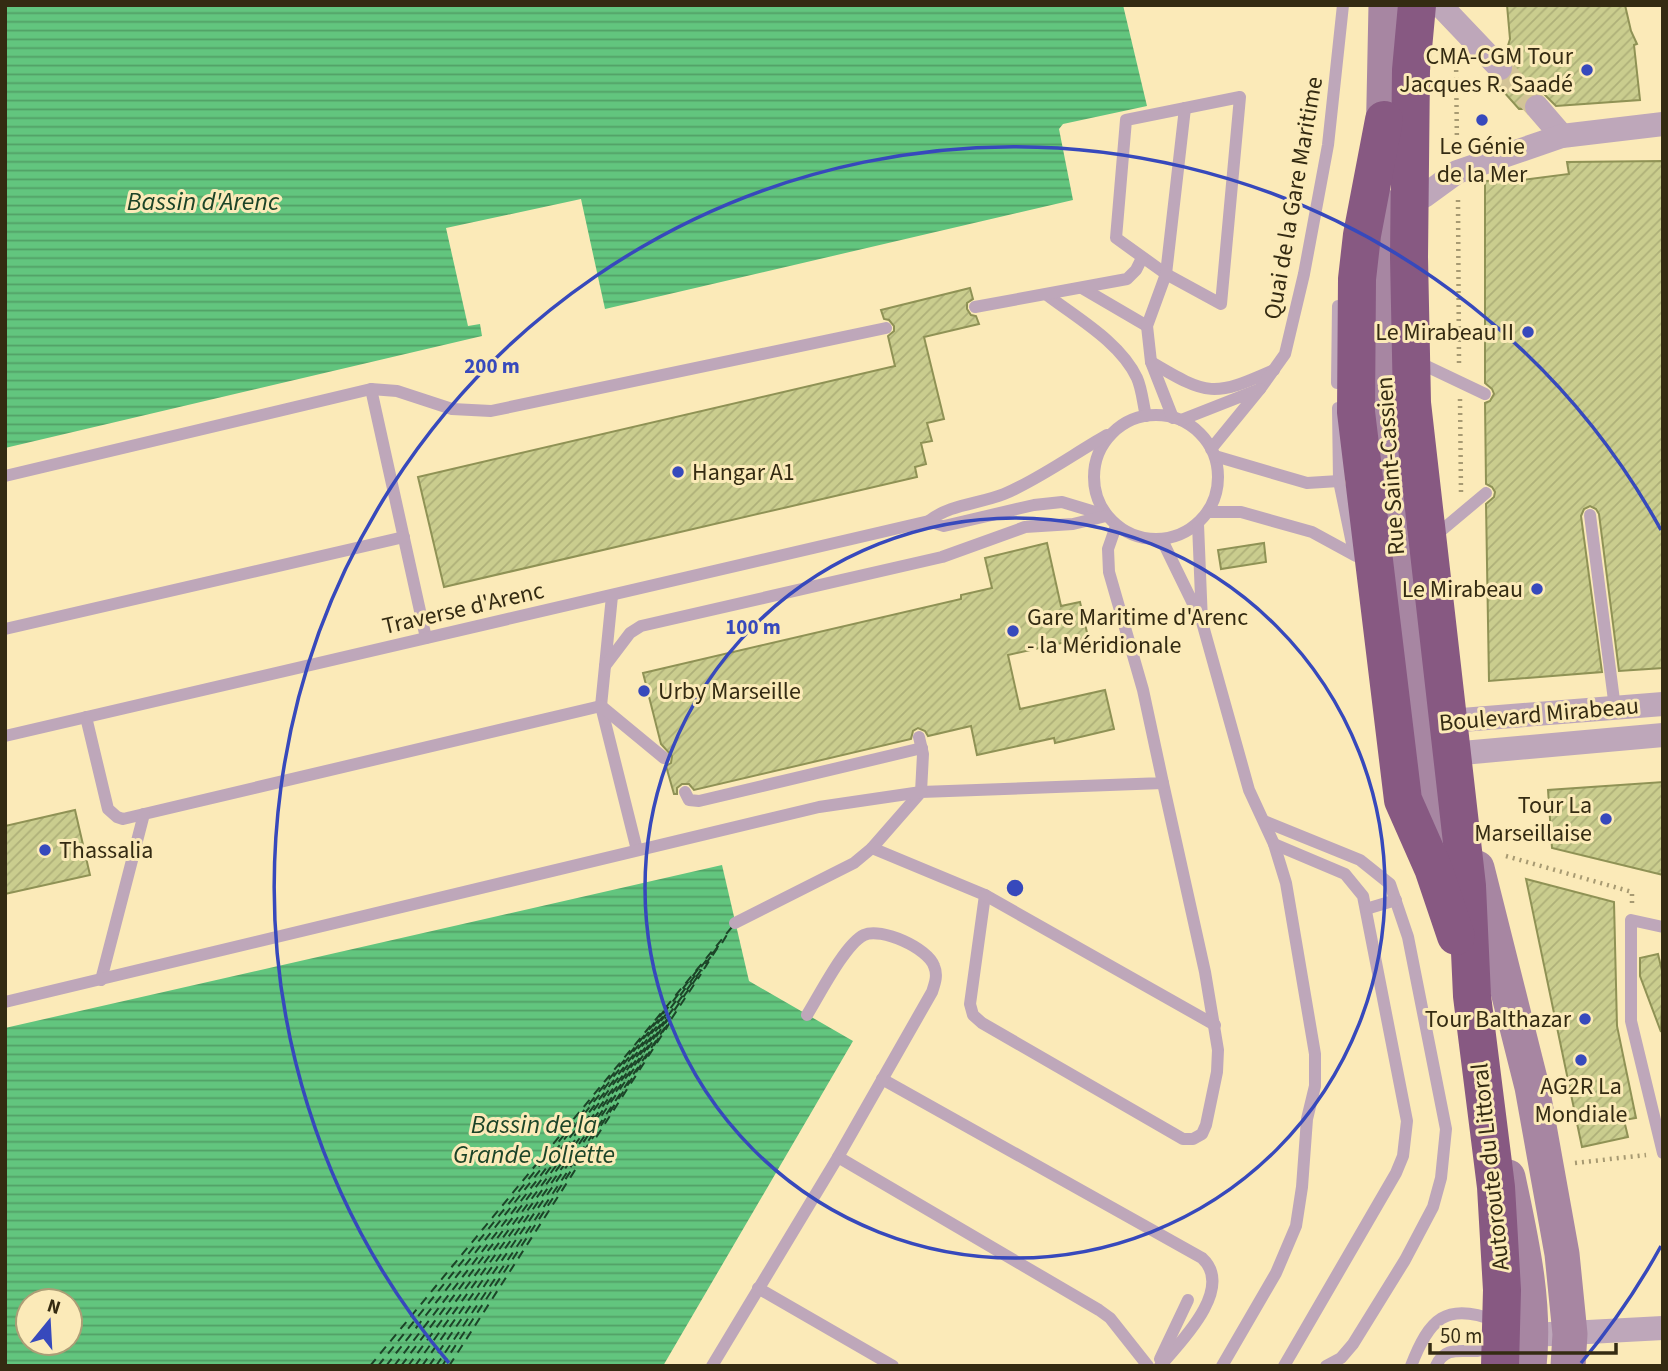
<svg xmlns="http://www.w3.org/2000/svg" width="1668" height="1371" viewBox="0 0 1668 1371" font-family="'Source Sans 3',sans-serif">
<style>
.water{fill:url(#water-rules);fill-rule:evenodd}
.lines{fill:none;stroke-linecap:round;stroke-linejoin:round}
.ferry{stroke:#1c4428;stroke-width:2;stroke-dasharray:9 7;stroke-linecap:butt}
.building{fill:url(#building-hatch);stroke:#8f9255;stroke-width:2}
.street-tunnel{stroke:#d3c497;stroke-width:24;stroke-dasharray:24 12;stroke-linecap:butt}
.path{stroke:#a79a72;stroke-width:4.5;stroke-dasharray:2 5;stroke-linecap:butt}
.lane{stroke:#bea7ba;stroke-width:12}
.street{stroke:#bea7ba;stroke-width:24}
.secondary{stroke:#a786a2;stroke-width:35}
.highway{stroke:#875982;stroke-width:38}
.ring{fill:none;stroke:#3749bc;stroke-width:3.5}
.poi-dot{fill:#3749bc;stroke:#fbeab8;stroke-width:2.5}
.labels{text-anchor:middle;stroke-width:6;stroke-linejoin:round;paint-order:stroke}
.poi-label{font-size:24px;fill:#342b12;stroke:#fbeab8;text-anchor:end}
.street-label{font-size:24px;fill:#342b12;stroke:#fbeab8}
.water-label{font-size:26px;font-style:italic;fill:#1c4428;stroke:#fbeab8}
.centre{fill:#3749bc;stroke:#fbeab8;stroke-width:3.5}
.ring-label{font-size:21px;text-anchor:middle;font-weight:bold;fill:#3749bc;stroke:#fbeab8;stroke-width:6;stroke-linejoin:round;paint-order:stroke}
</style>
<defs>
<pattern id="water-rules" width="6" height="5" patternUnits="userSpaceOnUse" patternTransform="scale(1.75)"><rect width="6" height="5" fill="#62c57e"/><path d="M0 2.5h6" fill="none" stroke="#52a066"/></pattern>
<pattern id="building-hatch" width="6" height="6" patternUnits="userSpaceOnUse" patternTransform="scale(1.75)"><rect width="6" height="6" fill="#cacd8e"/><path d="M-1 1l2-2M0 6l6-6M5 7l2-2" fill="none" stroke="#aeb079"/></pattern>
</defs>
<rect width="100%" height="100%" fill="#fbeab8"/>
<g class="water">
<polygon points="5,5 1123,5 1147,106 1063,124 1059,129 1073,200 605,309 581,199 446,228 468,326 480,324 482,336 5,448"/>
<path d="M722 865 749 981 853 1041 663 1366H5V1028ZM28 1301H70V1343H28Z"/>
</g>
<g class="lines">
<g class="ferry">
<polyline points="722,943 728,933"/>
<polyline points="713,953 722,941"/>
<polyline points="701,967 713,952"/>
<polyline points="704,969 718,947"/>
<polyline points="370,1366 732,927"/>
<polyline points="378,1366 664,1011"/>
<polyline points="386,1366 699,968"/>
<polyline points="394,1366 664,1015"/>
<polyline points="401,1366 700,969"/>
<polyline points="408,1366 666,1017"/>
<polyline points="415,1366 712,955"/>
<polyline points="422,1366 668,1018"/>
<polyline points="429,1366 702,970"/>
<polyline points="436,1366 668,1023"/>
<polyline points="442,1366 701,974"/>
<polyline points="449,1366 671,1021"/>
</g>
</g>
<g class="building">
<polygon points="1507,5 1625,5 1631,31 1637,44 1634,45 1640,100 1556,106 1543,93 1535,92 1527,96 1522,109 1519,109 1495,82 1504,82 1511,78 1514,72 1514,64 1506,52 1510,39"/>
<polygon points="1663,161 1663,668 1619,671 1599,514 1596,509 1590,506 1584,509 1581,516 1602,672 1489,681 1486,504 1494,497 1495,492 1492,487 1486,484 1485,403 1490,401 1494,394 1492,389 1485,383 1485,181 1522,180 1569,174 1567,162"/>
<polygon points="970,288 973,299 967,303 967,309 971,315 976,316 979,324 924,337 944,419 927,423 932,441 921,443 926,464 915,467 917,477 444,587 418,477 895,366 888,336 894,331 894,326 889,320 884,319 881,310"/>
<polygon points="1047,543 1061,606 1080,602 1088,637 1008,655 1020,709 1105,690 1114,729 1055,743 1054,738 977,755 971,726 928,736 925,731 918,728 913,731 911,739 694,790 689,784 682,784 677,788 677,794 674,794 666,766 671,763 672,756 661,744 643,673 961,599 961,595 992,588 985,558"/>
<polygon points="1264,543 1266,562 1221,569 1218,550"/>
<polygon points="1663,782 1663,875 1552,848 1548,790"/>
<polygon points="75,810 90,875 5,894 5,826"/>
<polygon points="1526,879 1614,902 1617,1026 1636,1118 1624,1120 1628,1137 1582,1147"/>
<polygon points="1658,954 1663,975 1661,1032 1640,976 1640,958"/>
</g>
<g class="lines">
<polyline class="street-tunnel" points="1500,68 1537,107"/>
<g class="path">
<polyline points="1456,56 1457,149"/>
<polyline points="1458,200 1459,363"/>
<polyline points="1460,399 1461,492"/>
<polyline points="1506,856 1632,892 1632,903"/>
<polyline points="1575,1163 1646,1155"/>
</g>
<g class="lane">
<polygon points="1240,97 1221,304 1166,274 1116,238 1126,120"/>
<polyline points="1082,288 1147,326"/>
<path d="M1047 295C1077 318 1120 342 1137 378 1142 389 1143 404 1146 416"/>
<polyline points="975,307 1127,279 1136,270 1142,258"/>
<path d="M1151 362C1208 396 1213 397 1274 370"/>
<polyline points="1424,365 1485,394"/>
<polyline points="1337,383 1338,306"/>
<polyline points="371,389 426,638"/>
<polyline points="1260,389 1285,354 1304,274 1328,145 1343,5"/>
<polyline points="1338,408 1339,481 1354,553"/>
<circle cx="1156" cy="477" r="62"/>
<polyline points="1173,418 1151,362 1147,326 1166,274 1185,108"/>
<polyline points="1181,420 1260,389 1211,449"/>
<polyline points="1215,456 1307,483 1339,481"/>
<polyline points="5,476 371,389 397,391 452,409 491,411 886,328"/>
<polyline points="1208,512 1241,512 1312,532 1356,556"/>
<path d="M1105 515 1062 502 1034 505 944 526 929 521C950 504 979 504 1004 494 1038 480 1075 453 1107 435"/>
<polyline points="1590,515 1615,708"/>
<polyline points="1436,535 1486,493"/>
<polyline points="1162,540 1202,622 1198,524"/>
<polyline points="612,596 601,706 637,850"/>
<polyline points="1202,622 1249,790 1274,844 1286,883 1315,1054 1315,1086 1307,1119 1302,1187 1296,1226 1276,1273 1222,1366"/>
<polyline points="5,629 404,537"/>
<polyline points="605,666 630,633 641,626 942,557 1025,527 1073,524 1106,516"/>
<polyline points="86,717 108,809 117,817 123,819 601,706 664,758"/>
<polyline points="5,736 929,521"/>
<polyline points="685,792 689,800 699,801 922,748"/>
<polyline points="1264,821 1360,860 1390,884 1408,937 1446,1129 1441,1178 1433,1207 1405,1260 1353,1344 1341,1358 1326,1366"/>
<polyline points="1274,844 1345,874 1363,896 1407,1121 1403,1156 1396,1173 1284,1366"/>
<polyline points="872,848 985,895 970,1004 973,1015 982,1023 1183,1139 1193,1139 1202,1134 1206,1125 1217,1072 1218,1050 1205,972 1163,783"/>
<polyline points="985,895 1215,1025"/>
<polyline points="1366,909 1396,900"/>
<polyline points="735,923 854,863 872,848 921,792 1163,783 1143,690 1109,572 1108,549 1116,526"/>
<polyline points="1663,927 1631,920 1631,1021 1663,1153"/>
<polyline points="101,980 144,814"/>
<polyline points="5,1002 819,807 921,792 923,754 919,737"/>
<path d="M882 1079 1202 1258C1235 1288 1181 1342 1160 1366"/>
<polyline points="838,1157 1099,1310 1110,1318 1148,1366"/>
<polyline points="758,1288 893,1366"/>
<polyline points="1160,1359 1188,1300"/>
<path d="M712 1366 838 1157 932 992C935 983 938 975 934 966 928 948 881 927 864 935 845 944 819 996 807 1015"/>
<path d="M1411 1366C1429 1319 1446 1301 1496 1321"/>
<path d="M1436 1366C1445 1346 1460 1352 1477 1351 1483 1350 1489 1348 1494 1346"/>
</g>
<g class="street">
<polyline points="1440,5 1500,68"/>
<polyline points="1537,107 1562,136"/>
<polyline points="1424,196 1457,172 1562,136 1663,124"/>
<polyline points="1437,722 1663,704"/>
<polyline points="1440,755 1663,735"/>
<polyline points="1532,1335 1663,1328"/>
</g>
<g class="secondary">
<polyline points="1383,149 1386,5"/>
<path d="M1381 205C1379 281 1383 353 1387 428 1396 575 1410 719 1441 862"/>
<polyline points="1477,868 1532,1087 1562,1254 1570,1334 1568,1366"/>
<path d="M1508 1177C1521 1239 1536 1302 1529 1366"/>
</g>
<g class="highway">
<polyline points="1417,5 1411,70 1409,257 1412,403 1467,886 1472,996 1496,1187 1502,1290 1500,1366"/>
<polyline points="1384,120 1362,235 1357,279 1356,412 1403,800 1433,868 1456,936"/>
</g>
</g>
<g class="ring">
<circle cx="1015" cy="888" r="370"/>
<path d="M1661 1246A739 739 0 0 1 1581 1363M449 1363A739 739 0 1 1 1661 530"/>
</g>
<g class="poi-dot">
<circle cx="1587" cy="70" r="7"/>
<circle cx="1482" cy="120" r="7"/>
<circle cx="1528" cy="332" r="7"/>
<circle cx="678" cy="472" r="7"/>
<circle cx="1537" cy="589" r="7"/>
<circle cx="1013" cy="631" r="7"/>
<circle cx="644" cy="691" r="7"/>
<circle cx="1606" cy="819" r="7"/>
<circle cx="45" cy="850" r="7"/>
<circle cx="1585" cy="1019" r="7"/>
<circle cx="1581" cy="1060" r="7"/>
</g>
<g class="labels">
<g class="poi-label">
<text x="1573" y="64">CMA-CGM Tour<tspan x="1573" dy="28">Jacques R. Saadé</tspan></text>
<text x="1482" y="154" text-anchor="middle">Le Génie<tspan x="1482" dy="28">de la Mer</tspan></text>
<text x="1514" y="340">Le Mirabeau II</text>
<text x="692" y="480" text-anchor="start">Hangar A1</text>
<text x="1523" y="597">Le Mirabeau</text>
<text x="1027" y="625" text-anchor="start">Gare Maritime d'Arenc<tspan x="1027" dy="28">- la Méridionale</tspan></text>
<text x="658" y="699" text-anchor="start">Urby Marseille</text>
<text x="1592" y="813">Tour La<tspan x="1592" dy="28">Marseillaise</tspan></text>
<text x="59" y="858" text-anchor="start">Thassalia</text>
<text x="1571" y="1027">Tour Balthazar</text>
<text x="1581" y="1094" text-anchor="middle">AG2R La<tspan x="1581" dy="28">Mondiale</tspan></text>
</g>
<g class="street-label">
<text transform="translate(1293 198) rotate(-80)" y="8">Quai de la Gare Maritime</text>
<text transform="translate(1390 466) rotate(-94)" y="8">Rue Saint-Cassien</text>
<text transform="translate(463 608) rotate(-13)" y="8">Traverse d'Arenc</text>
<text transform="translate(1539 714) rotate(-5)" y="8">Boulevard Mirabeau</text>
<text transform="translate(1490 1167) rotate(-96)" y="8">Autoroute du Littoral</text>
</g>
<g class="water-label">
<text x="203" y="210">Bassin d'Arenc</text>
<text x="534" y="1133">Bassin de la<tspan x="534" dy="30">Grande Joliette</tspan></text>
</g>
</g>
<circle cx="1015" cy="888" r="10" class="centre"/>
<g class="ring-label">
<text x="492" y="373">200 m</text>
<text x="753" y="634">100 m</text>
</g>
<rect width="1668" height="1371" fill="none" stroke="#342b12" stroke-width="14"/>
<g transform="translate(49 1322) rotate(18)"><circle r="33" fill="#fbeab8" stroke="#ab9e76" stroke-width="2"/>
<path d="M0-5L12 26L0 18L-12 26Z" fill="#3749bc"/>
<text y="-10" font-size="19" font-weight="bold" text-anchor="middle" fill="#342b12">N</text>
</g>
<path d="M1430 1343v10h186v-10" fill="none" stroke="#342b12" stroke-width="3.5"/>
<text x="1440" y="1343" font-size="21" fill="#342b12" stroke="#fbeab8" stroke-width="5" paint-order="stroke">50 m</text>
</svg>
